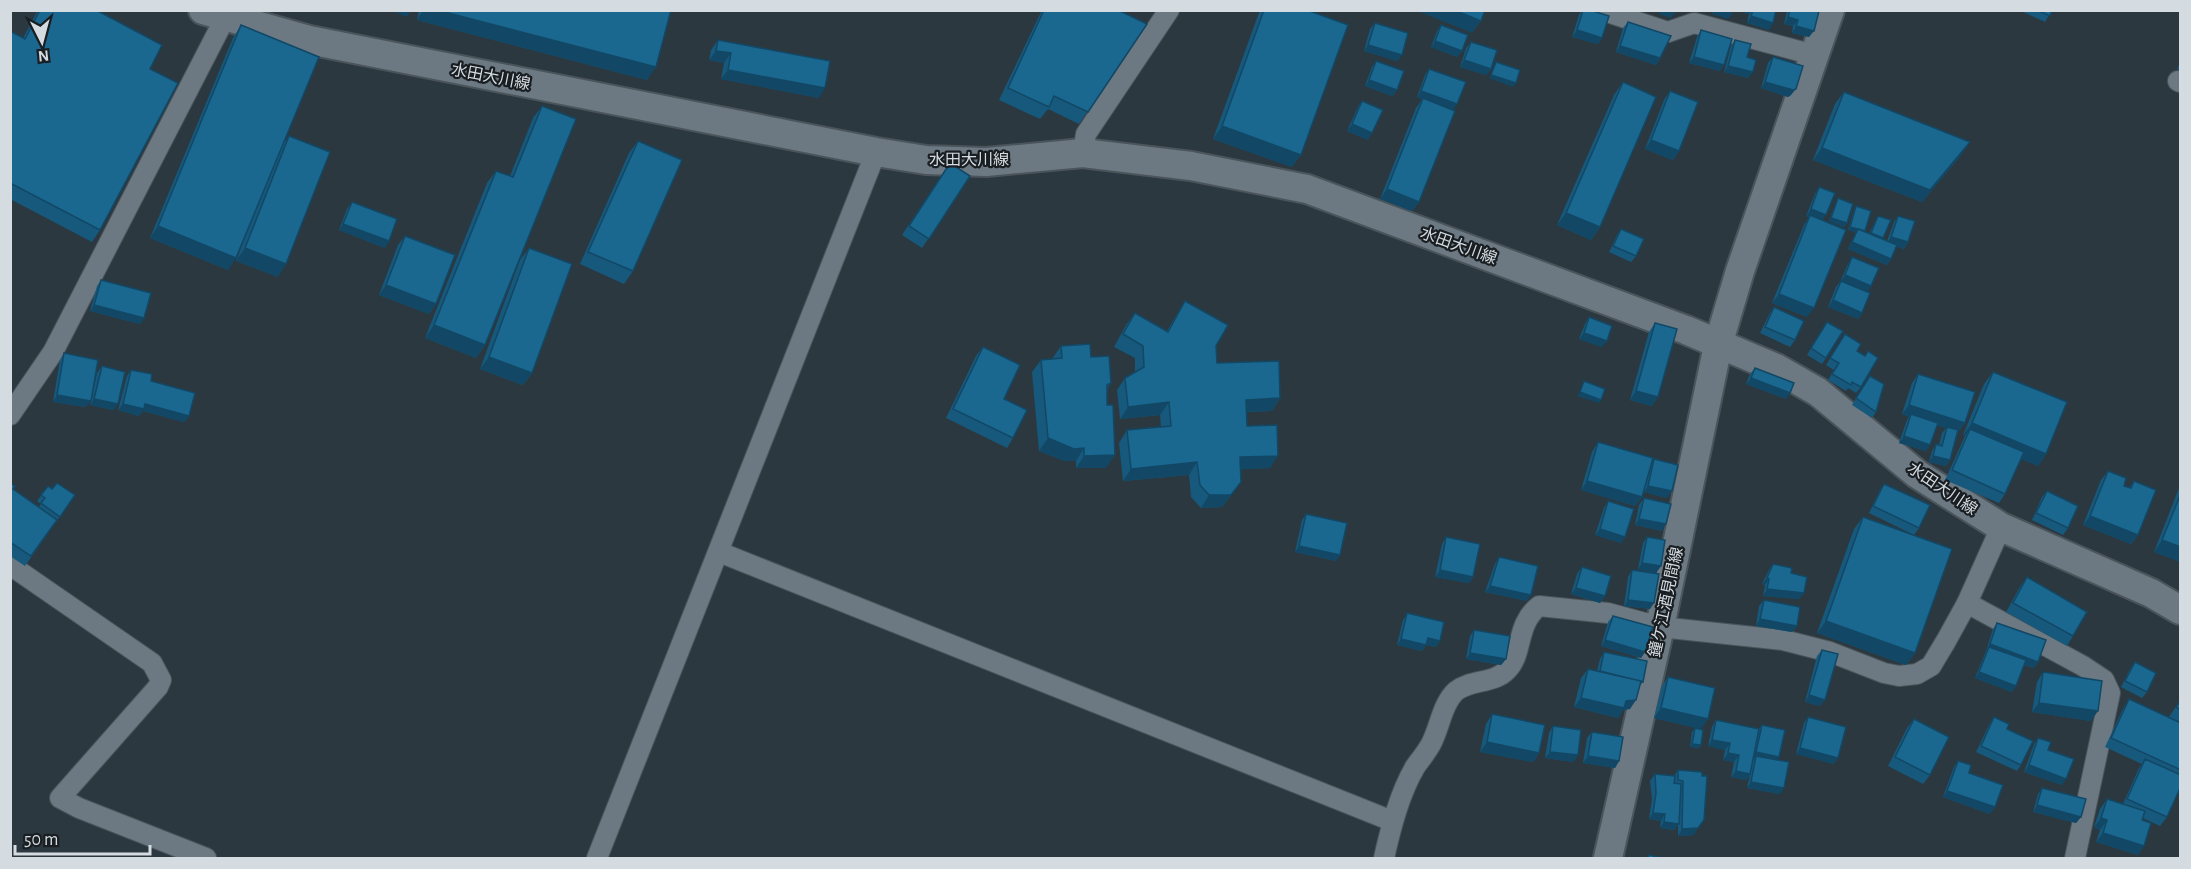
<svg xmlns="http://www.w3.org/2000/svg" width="2191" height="869" viewBox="0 0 2191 869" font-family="'Alegreya Sans','Noto Sans JP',sans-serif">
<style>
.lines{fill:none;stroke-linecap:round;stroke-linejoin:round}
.street-casing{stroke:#4a545a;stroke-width:22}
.secondary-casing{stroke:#4a545a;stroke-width:32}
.street{stroke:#6c7982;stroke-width:20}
.secondary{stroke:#6c7982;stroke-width:28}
.wall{fill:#16597c}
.shaded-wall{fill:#124865}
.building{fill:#1a6790;stroke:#124865;stroke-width:1.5}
.labels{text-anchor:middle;stroke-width:4.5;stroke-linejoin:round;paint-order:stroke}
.street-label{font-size:16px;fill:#d5dce1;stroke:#191e22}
</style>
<rect width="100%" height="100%" fill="#2c3840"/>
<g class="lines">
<g class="street-casing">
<g id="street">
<polyline points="1601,10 1668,32 1694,23 1814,55"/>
<polyline points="2178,81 2180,82"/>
<polyline points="1083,153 1086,134 1169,10"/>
<polyline points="10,415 53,352 225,18"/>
<polyline points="719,552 1392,821"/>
<polyline points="10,565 152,663 161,680 158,687 60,798 79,808 206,858"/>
<polyline points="1967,603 2083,666 2104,680 2110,693 2075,858"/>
<polyline points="597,858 876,152"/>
<path d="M1384 858C1391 827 1399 795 1415 767 1420 760 1426 753 1431 744 1440 727 1442 704 1456 691 1471 679 1494 684 1507 670 1524 653 1515 625 1539 606L1608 613 1660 627 1783 640 1830 652 1884 673 1899 676 1917 674 1931 666 1946 641 1967 603 2001 527"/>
</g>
</g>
<g class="secondary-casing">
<g id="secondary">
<polyline points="203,10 309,40 876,152 926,160 986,162 1083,153 1191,166 1307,189 1686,330 1776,368 1818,392 1917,474 2001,527 2151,593 2180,610"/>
<polyline points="1608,858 1660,627 1718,345 1740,271 1830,10"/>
</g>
</g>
<use href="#street" class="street"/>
<use href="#secondary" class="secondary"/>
</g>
<g class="wall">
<polygon points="38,10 96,10 150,69 100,230 92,242 10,199 10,31 23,38"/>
<polygon points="419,10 671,10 647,80 417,20"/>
<polygon points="1042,10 1118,10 1147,24 1079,124 1048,109 1040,119 999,100"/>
<polygon points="1260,10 1307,10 1292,167 1213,139"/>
<polygon points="1582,10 1590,10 1602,38 1598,44 1572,37 1579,15"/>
<polygon points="1745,10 1776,10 1769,30 1747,23 1749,14 1744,13"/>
<polygon points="1816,10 1809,37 1792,33 1793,26 1784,24 1787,11"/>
<polygon points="2019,10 2052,10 2045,22"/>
<polygon points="1628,22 1660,58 1656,65 1616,52 1623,28"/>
<polygon points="1375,23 1402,55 1397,61 1364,51 1370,29"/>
<polygon points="241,25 284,143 289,136 278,277 236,261 252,219 228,270 150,238 233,38"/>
<polygon points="1441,25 1462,51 1457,57 1431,47 1437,31"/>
<polygon points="1701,30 1720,71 1689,63 1697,37"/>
<polygon points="718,40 819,98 721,79 724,63 709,60 711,50"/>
<polygon points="1735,40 1747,57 1748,78 1724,72 1731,46"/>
<polygon points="1471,42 1491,69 1486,75 1460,67 1466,48"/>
<polygon points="1773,57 1791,95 1788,97 1761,88 1768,63"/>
<polygon points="1376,61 1397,90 1392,96 1365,86 1372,67"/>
<polygon points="2181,61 2181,71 2177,69"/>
<polygon points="1429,69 1453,110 1419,202 1412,211 1380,199 1416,108 1422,99 1417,97 1425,75"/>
<polygon points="1623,82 1600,227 1591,240 1557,225 1614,95"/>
<polygon points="1670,91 1679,151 1673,160 1645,149 1664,100"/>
<polygon points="1844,92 1962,154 1922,202 1813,160 1835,104"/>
<polygon points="1362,101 1368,140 1347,131 1358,107"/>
<polygon points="542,106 485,345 476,358 425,338 487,183 496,171 510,176 533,118"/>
<polygon points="638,141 633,271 624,284 580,264 629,153"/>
<polygon points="950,163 970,176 922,248 902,235"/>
<polygon points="1819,187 1823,220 1807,317 1772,303 1804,225 1809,217 1806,216 1815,194"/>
<polygon points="1838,198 1847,223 1844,227 1829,221 1836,202"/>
<polygon points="352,202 385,248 339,230 347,209"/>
<polygon points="1856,206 1865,232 1869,234 1878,216 1883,239 1887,241 1894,222 1898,216 1908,242 1904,249 1896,246 1891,259 1887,265 1848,249 1856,232 1848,230 1854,210"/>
<polygon points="1621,229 1636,256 1631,262 1609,252 1617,235"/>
<polygon points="405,236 436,304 429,314 379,295 398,245"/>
<polygon points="529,248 532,373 523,385 480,369 520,260"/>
<polygon points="1852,257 1871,286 1867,292 1862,313 1858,319 1828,307 1836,287 1840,282 1848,264"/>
<polygon points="101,280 144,318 140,324 90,311 97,286"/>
<polygon points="1185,301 1216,346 1217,363 1280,398 1272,411 1246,412 1247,426 1270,468 1241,469 1241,482 1222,507 1201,508 1191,497 1189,475 1123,481 1119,443 1127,430 1161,427 1160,415 1120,419 1117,390 1125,378 1135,372 1135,358 1114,347 1126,325 1135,313 1167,331 1177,314"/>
<polygon points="1774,307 1795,340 1790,347 1760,333 1770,313"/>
<polygon points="1589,317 1602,347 1579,339 1585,324"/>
<polygon points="1827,322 1826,358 1822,364 1807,355"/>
<polygon points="1655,323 1652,406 1630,400 1649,332"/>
<polygon points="1845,334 1857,351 1865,356 1868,351 1861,387 1856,393 1848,388 1846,391 1828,380 1834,370 1826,365"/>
<polygon points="1061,346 1091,357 1111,383 1107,389 1106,468 1076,468 1076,461 1065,461 1039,451 1032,372 1041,360 1052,359"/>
<polygon points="983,347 1004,399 1013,438 1007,448 946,418 976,356"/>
<polygon points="64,353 86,407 53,402 60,360"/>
<polygon points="102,366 118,404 113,410 90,405 97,373"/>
<polygon points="1755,368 1786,399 1746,384 1750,374"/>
<polygon points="131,370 151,381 189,416 184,422 143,411 139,416 118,410 127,376"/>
<polygon points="1993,372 2046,454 2038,466 2021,459 2005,494 1999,503 1945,480 1965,436 1963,435 1984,384"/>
<polygon points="1918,374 1965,423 1958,432 1950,460 1946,466 1929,462 1932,451 1936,444 1939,445 1942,433 1946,428 1937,425 1926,451 1899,443 1907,420 1909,417 1902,414 1912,383"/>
<polygon points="1866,382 1876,412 1872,418 1852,405"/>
<polygon points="1598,442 1652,463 1654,459 1667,498 1644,492 1642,497 1635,506 1581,490 1592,452"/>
<polygon points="2108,471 2124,486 2129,488 2134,481 2138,535 2131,544 2083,525 2101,480"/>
<polygon points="10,483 13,489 39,507 41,504 37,501 48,486 52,489 75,495 25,566 10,556"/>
<polygon points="2181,483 2181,562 2154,552"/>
<polygon points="1884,484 1919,528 1914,535 1869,513 1880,490"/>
<polygon points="2047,491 2068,528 2063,535 2032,520 2042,497"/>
<polygon points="1644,498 1662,531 1635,525 1639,505"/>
<polygon points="1608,501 1621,543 1595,535 1604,508"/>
<polygon points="1306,514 1340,555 1336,561 1295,552 1302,520"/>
<polygon points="1863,517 1915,653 1906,665 1817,633 1854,529"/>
<polygon points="1446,537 1473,577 1469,583 1435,577 1442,544"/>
<polygon points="1647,537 1661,566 1656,573 1638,569 1643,543"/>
<polygon points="1499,557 1527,601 1485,592 1495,564"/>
<polygon points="1773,564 1791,573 1804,593 1799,599 1763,596 1765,585 1762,584 1769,570"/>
<polygon points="1582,567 1605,596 1600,603 1571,594 1577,574"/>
<polygon points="1632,570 1650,609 1624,606 1628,577"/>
<polygon points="2027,577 2073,636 2067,646 2006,612 2020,587"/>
<polygon points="1764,600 1797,626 1792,632 1756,626 1759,606"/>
<polygon points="1407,614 1440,641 1436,647 1426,645 1422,651 1397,645 1403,620"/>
<polygon points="1613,616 1645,652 1641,658 1601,646 1608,622"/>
<polygon points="1997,623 2038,662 2034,668 2024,665 2016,686 2012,692 1975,678 1986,651 1993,629"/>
<polygon points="1474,630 1506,659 1501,665 1466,659 1470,636"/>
<polygon points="1822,650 1820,706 1805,702 1817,656"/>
<polygon points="1604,652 1643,682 1639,687 1630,709 1623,710 1618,718 1574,707 1581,678 1588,669 1597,671 1600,659"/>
<polygon points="2135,662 2147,692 2142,698 2121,687 2130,669"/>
<polygon points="2043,672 2091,721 2032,712 2037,682"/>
<polygon points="1668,677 1701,729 1654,718 1662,686"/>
<polygon points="2129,699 2176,721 2169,717 2181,699 2181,786 2167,817 2160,826 2143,818 2142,820 2144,846 2138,855 2096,842 2100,830 2094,827 2100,809 2107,799 2123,804 2139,768 2142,764 2105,747 2123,709"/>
<polygon points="1492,714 1539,753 1533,762 1480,752 1486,724"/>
<polygon points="1808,717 1834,764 1796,754 1804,723"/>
<polygon points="1994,717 2007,729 2021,765 2017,771 1976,752 1990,723"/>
<polygon points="1914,719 1930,775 1923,784 1888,766 1907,728"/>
<polygon points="1716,720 1759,729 1762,725 1777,760 1780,794 1747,788 1750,775 1746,780 1731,777 1734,762 1723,760 1725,750 1708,746 1712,727"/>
<polygon points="1553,726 1578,755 1573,762 1545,758 1549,733"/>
<polygon points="1695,728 1701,745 1699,748 1690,747 1692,732"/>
<polygon points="1592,732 1619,761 1615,768 1583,763 1587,738"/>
<polygon points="2038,738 2048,750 2062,785 2024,772 2034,744"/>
<polygon points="1958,761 1969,773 1990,814 1943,797 1954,767"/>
<polygon points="1678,770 1702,772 1694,835 1678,836 1678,825 1674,830 1660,828 1661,821 1649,819 1652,799 1650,781 1655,774 1674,776"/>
<polygon points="2042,788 2081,817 2076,823 2033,812 2038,794"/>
</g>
<g class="shaded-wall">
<polygon points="390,10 411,10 407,17"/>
<polygon points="423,10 437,10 656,67 647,80 417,20"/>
<polygon points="1415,10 1454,10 1481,21 1472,33"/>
<polygon points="1661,10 1672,10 1675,12 1671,18 1659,14"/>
<polygon points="1714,10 1725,10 1733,13 1728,19 1712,14"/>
<polygon points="1745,10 1752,10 1749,14 1744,13"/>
<polygon points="1751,16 1773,23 1769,30 1747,23"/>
<polygon points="1788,17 1798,20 1793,26 1784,24"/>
<polygon points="1796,26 1814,31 1809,37 1792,33"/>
<polygon points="1577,30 1602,38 1598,44 1572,37"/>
<polygon points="1435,41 1462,51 1457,57 1431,47"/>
<polygon points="1368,45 1402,55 1397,61 1364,51"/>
<polygon points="1620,46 1660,58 1656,65 1616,52"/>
<polygon points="716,51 731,53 724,63 709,60"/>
<polygon points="1694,57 1724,65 1720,71 1689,63"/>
<polygon points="1464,60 1491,69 1486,75 1460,67"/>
<polygon points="1728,66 1753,72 1748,78 1724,72"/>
<polygon points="728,70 825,88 819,98 721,79"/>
<polygon points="1491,75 1516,83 1513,87 1489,78"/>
<polygon points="1369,80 1397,90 1392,96 1365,86"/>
<polygon points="1765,82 1796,89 1791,95 1788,97 1761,88"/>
<polygon points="1421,91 1457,104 1453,111 1417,97"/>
<polygon points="1352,124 1372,133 1368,140 1347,131"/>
<polygon points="1222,126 1301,155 1292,167 1213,139"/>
<polygon points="1651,140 1679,151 1673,160 1645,149"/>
<polygon points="1970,142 1962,154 1922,202 1813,160 1822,148"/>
<polygon points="1387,189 1419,202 1412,211 1380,199"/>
<polygon points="1811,209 1826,215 1822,221 1806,216"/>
<polygon points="1566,213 1600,227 1591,240 1557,225"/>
<polygon points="1831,218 1847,223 1844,227 1829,221"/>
<polygon points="343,224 389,241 385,248 339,230"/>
<polygon points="158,226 236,258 228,270 150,238"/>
<polygon points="1850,227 1865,231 1863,234 1858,229 1856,232 1848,230"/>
<polygon points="1891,237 1908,242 1904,249 1887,243"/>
<polygon points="1852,242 1891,259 1887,265 1848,249"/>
<polygon points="245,248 286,264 278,277 236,261"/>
<polygon points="1845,275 1871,286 1867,293 1840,282"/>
<polygon points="386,285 436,304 429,314 379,295"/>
<polygon points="1779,294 1814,308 1807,317 1772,303"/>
<polygon points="1833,300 1862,313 1858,319 1828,307"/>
<polygon points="94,305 144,318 140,324 90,311"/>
<polygon points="434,325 485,345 476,358 425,338"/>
<polygon points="1584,333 1607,341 1602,347 1579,339"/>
<polygon points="489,357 532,373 523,385 480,369"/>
<polygon points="1751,378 1790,393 1786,399 1746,384"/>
<polygon points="1636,391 1658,397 1652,406 1630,400"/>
<polygon points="1580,392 1601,400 1599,403 1577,396"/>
<polygon points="57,395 91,401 86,407 53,402"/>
<polygon points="1280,398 1272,411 1237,412 1246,400"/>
<polygon points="94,399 118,404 113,410 90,405"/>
<polygon points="1169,402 1160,415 1120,419 1128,407"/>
<polygon points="123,404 145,404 189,416 184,422 143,411 139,416 118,410"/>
<polygon points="1909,405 1965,423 1958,432 1910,417 1911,414 1909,417 1902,414"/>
<polygon points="1972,423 2046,454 2038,466 1967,437 1970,429 1965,436 1963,435"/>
<polygon points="1904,436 1930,445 1926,451 1899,443"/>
<polygon points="1048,438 1084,448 1076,461 1065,461 1039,451"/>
<polygon points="1115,455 1106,468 1076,468 1084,456"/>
<polygon points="1278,456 1270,468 1232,470 1240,457"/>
<polygon points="1933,456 1950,460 1946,466 1929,462"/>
<polygon points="1197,462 1189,475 1123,481 1131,469"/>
<polygon points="1587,481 1642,497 1635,506 1581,490"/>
<polygon points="1241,482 1222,507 1201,508 1209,495"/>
<polygon points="1648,486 1672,491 1667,498 1644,492"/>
<polygon points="2090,516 2138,535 2131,544 2083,525"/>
<polygon points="1639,519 1666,524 1662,531 1635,525"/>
<polygon points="1600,529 1625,537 1621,543 1595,535"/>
<polygon points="2162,540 2181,547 2181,562 2154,552"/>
<polygon points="1299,546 1340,555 1336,561 1295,552"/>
<polygon points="1642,563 1661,566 1656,573 1638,569"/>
<polygon points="1440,570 1473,577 1469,583 1435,577"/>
<polygon points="1767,578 1769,579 1765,585 1762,584"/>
<polygon points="1490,586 1531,595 1527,601 1485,592"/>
<polygon points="1576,588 1605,596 1600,603 1571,594"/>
<polygon points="1767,589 1804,593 1799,599 1763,596"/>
<polygon points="1628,600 1654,603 1650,609 1624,606"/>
<polygon points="1760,619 1797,626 1792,632 1756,626"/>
<polygon points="1826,621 1915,653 1906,665 1817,633"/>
<polygon points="1428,638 1440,641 1436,647 1426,645 1422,651 1397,645 1401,639"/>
<polygon points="1605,640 1645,652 1641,658 1601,646"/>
<polygon points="1990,644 2038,662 2034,668 1987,651 1989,647 1985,651"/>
<polygon points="1470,653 1506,659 1501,665 1466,659"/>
<polygon points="1979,672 2016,686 2012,692 1975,678"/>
<polygon points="1809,695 1825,700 1820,706 1805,702"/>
<polygon points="1581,698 1626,701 1636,700 1630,709 1623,710 1618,718 1574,707"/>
<polygon points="2039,703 2098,711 2091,721 2032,712"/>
<polygon points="1661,708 1708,719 1701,729 1654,718"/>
<polygon points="1712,740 1730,743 1725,750 1708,746"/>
<polygon points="1487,742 1539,753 1533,762 1480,752"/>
<polygon points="1692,744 1701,745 1699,748 1690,747"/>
<polygon points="1800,748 1838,758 1834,764 1796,754"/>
<polygon points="1550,752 1578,755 1573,762 1545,758"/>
<polygon points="1756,752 1779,757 1775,763 1756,756 1754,759 1752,758"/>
<polygon points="1728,753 1739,755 1734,762 1723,760"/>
<polygon points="1588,756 1619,761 1615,768 1583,763"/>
<polygon points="2029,765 2066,779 2062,785 2024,772"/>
<polygon points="1736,771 1750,774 1746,780 1731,777"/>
<polygon points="1751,782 1784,788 1780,794 1747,788"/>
<polygon points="1947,791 1995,807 1990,814 1943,797"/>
<polygon points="2037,805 2081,817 2076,823 2033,812"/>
<polygon points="1653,813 1665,814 1661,821 1649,819"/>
<polygon points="2101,818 2107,820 2100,830 2094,827"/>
<polygon points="1664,822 1679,824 1674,830 1660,828"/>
<polygon points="1698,828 1694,835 1678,836 1682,829"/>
<polygon points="2103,833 2144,846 2138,855 2096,842"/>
</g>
<g class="building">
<polygon points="40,10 96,10 162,45 150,69 178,83 100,230 10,183 10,31 25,39"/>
<polygon points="437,10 671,10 656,67"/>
<polygon points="1044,10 1118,10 1147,24 1088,112 1054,96 1049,107 1008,88"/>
<polygon points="1264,10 1307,10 1348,25 1301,155 1222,126"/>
<polygon points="1454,10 1485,10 1481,21"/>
<polygon points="1583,10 1590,10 1609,16 1602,38 1577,30"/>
<polygon points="1753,10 1776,10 1773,23 1751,16"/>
<polygon points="1790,10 1819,11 1814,31 1796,26 1798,20 1788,17"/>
<polygon points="2037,10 2052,10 2050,16"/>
<polygon points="1628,22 1671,36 1660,58 1620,46"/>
<polygon points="1375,23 1408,33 1402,55 1368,45"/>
<polygon points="241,25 319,57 236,258 158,226"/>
<polygon points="1441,25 1468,35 1462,51 1435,41"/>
<polygon points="1701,30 1732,39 1724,65 1694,57"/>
<polygon points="718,40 830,61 825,88 728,70 731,53 716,51"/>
<polygon points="1735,40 1751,44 1747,57 1756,60 1753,72 1728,66"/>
<polygon points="1471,42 1497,50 1491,69 1464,60"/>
<polygon points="1773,57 1803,66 1796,89 1793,90 1765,82"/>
<polygon points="1376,61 1404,71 1397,90 1369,80"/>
<polygon points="1496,62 1520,70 1516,83 1491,75"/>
<polygon points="1429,69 1466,82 1457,104 1421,91"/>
<polygon points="1623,82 1656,97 1600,227 1566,213"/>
<polygon points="1670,91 1698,102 1679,151 1651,140"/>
<polygon points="1844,92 1970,142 1930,190 1822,148"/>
<polygon points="1423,98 1455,111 1419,202 1387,189"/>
<polygon points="1362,101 1383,110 1372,133 1352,124"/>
<polygon points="542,106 576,119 485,345 434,325 496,171 513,177"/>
<polygon points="289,136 330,152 286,264 245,248"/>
<polygon points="638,141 682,160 633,271 588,252"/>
<polygon points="950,163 970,176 929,239 909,226"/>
<polygon points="1819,187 1835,193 1826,215 1811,209"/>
<polygon points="1838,198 1853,204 1847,223 1831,218"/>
<polygon points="352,202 397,219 389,241 343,224"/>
<polygon points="1856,206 1871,211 1865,231 1850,227"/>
<polygon points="1810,215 1846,230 1814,308 1779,294"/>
<polygon points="1878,216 1891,220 1883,238 1871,233"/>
<polygon points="1898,216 1915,221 1908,242 1891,237"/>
<polygon points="1621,229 1644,239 1636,256 1613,246"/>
<polygon points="1858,229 1897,245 1891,259 1852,242"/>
<polygon points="405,236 455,255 436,304 386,285"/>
<polygon points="529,248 572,264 532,373 489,357"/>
<polygon points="1852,257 1879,268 1871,286 1845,275"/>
<polygon points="101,280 151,293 144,318 94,305"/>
<polygon points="1841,281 1870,293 1862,313 1833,300"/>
<polygon points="1185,301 1228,325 1216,346 1217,363 1279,361 1280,398 1246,400 1247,426 1277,425 1278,456 1240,457 1241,482 1231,495 1209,495 1200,485 1197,462 1131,469 1127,430 1171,426 1169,402 1128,407 1125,378 1144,367 1143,346 1123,334 1135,313 1168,332"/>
<polygon points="1774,307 1804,321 1795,340 1765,327"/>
<polygon points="1589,317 1612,326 1607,341 1584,333"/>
<polygon points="1827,322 1843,331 1826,358 1811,348"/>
<polygon points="1655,323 1677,329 1658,397 1636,391"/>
<polygon points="1845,334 1861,344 1857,351 1865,356 1868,351 1878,358 1861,387 1852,382 1851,385 1832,374 1839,363 1830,358"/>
<polygon points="1090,344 1091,357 1109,356 1111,383 1107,385 1107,405 1113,405 1115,455 1084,456 1084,448 1074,449 1048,438 1041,360 1062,358 1061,346"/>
<polygon points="983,347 1020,365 1004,399 1027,410 1013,438 953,409"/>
<polygon points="64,353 98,360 91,401 57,395"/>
<polygon points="102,366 125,372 118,404 94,399"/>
<polygon points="1755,368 1794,383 1790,393 1751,378"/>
<polygon points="131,370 152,374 151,381 195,393 189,416 145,404 144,409 123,404"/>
<polygon points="1993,372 2067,402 2046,454 1972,423"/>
<polygon points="1918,374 1975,392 1965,423 1909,405"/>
<polygon points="1870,376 1884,384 1876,412 1856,398"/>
<polygon points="1584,381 1605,389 1601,400 1580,392"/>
<polygon points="1911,414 1938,423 1930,445 1904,436"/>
<polygon points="1947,427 1958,430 1950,460 1933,456 1936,444 1942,446"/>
<polygon points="1970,429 2024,452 2005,494 1952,470"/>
<polygon points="1598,442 1653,458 1642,497 1587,481"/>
<polygon points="1654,459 1678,465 1672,491 1648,486"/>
<polygon points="2108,471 2126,478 2124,486 2131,488 2134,481 2156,490 2138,535 2090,516"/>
<polygon points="10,483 15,486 13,489 57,520 31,556 10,542"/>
<polygon points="57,483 75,495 60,517 41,503 45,498 41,495 48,486 52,489"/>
<polygon points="1884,484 1930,505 1919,528 1873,506"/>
<polygon points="2047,491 2078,506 2068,528 2036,513"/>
<polygon points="2181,493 2181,547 2162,540"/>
<polygon points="1644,498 1671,504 1666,524 1639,519"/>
<polygon points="1608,501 1634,509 1625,537 1600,529"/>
<polygon points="1306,514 1347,523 1340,555 1299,546"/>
<polygon points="1863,517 1952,549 1915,653 1826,621"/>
<polygon points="1446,537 1480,544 1473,577 1440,570"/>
<polygon points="1647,537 1665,540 1661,566 1642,563"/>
<polygon points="1499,557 1538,566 1531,595 1490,586"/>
<polygon points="1773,564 1792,568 1791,573 1807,577 1804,593 1767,589 1769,579 1767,578"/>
<polygon points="1582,567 1611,576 1605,596 1576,588"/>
<polygon points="1632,570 1659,574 1654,603 1628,600"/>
<polygon points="2027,577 2087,612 2073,636 2013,603"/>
<polygon points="1764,600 1800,607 1797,626 1760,619"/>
<polygon points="1407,613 1444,622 1440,641 1428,638 1426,645 1401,639"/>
<polygon points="1613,616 1653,627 1645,652 1605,640"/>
<polygon points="1997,623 2046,640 2038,662 1990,644"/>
<polygon points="1474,630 1510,636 1506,659 1470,653"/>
<polygon points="1989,647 2026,660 2016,686 1979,672"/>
<polygon points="1822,650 1838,654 1825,700 1809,695"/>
<polygon points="1604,652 1647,661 1643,682 1600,671"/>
<polygon points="2135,662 2156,673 2147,692 2125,681"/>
<polygon points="1588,669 1641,681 1636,700 1626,701 1624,708 1581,698"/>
<polygon points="2043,672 2102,681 2098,711 2039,703"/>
<polygon points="1668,677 1715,688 1708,719 1661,708"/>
<polygon points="2129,699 2181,723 2181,770 2111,738"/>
<polygon points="2181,700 2181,710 2176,707"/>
<polygon points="1492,714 1545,725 1539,753 1487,742"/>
<polygon points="1808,717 1846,727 1838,758 1800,748"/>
<polygon points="1994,717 2009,724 2007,729 2033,741 2021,765 1981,746"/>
<polygon points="1914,719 1949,737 1930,775 1895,757"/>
<polygon points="1716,720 1759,729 1750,774 1736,771 1739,755 1728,753 1730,743 1712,740"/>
<polygon points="1762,725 1785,730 1779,757 1756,752"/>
<polygon points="1553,726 1581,730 1578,755 1550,752"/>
<polygon points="1695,728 1703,730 1701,745 1692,744"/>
<polygon points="1592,732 1623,737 1619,761 1588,756"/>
<polygon points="2038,738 2051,742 2048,750 2074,759 2066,779 2029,765"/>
<polygon points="1756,756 1789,762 1784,788 1751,782"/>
<polygon points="2145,759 2181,775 2181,786 2167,817 2127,799"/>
<polygon points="1958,761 1971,765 1969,773 2003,785 1995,807 1947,791"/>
<polygon points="1678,770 1702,772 1702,776 1707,776 1704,820 1698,828 1682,829 1683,781 1678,780"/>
<polygon points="1655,774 1675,776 1674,783 1681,784 1679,824 1664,822 1665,814 1653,813 1656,793"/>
<polygon points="2042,788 2086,799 2081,817 2037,805"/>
<polygon points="2107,799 2145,811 2142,820 2151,823 2144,846 2103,833 2107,820 2101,818"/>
<polygon points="1649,855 1662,858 1648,858"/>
</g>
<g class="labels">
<g class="street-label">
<text transform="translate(491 76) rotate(11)" y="6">水田大川線</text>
<text x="969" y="165">水田大川線</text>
<text transform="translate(1459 245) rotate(20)" y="6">水田大川線</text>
<text transform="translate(1943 488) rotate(34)" y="6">水田大川線</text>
<text transform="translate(1665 602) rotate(-78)" y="6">鐘ケ江酒見間線</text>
</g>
</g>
<rect width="2191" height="869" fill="none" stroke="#d5dce1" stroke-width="24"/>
<g transform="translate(42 42) rotate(174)" stroke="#191e22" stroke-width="4.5" paint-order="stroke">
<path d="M0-4.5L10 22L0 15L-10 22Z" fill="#d5dce1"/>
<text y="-9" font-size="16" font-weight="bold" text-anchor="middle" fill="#d5dce1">N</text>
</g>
<path d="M15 845v9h135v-9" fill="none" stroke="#d5dce1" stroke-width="3"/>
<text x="24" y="845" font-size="18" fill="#d5dce1" stroke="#191e22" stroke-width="4.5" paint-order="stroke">50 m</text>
</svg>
